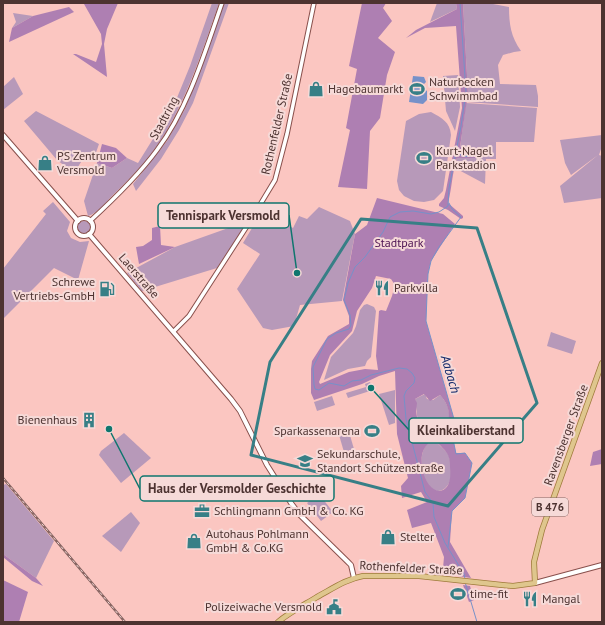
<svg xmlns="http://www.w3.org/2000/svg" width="605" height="625" viewBox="0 0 605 625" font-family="'PT Sans',sans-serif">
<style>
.green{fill:#b799b9}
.forest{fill:#ae7fb2;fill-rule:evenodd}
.water{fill:#7691c9}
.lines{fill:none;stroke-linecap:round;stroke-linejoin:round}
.stream{stroke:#7691c9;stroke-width:1}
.tertiary-casing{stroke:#89504c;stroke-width:5.5}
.secondary-casing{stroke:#89504c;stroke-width:6}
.primary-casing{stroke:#9e7a3b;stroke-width:6}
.tertiary{stroke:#fff;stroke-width:3.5}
.secondary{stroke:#fff;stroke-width:4}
.primary{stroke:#dfc68d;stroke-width:4.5}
.rail-casing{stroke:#876461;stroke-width:2.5}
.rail{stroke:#f6dad8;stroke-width:1;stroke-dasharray:3;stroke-linecap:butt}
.marked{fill:none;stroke:#377f86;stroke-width:3;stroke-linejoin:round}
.labels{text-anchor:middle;stroke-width:4;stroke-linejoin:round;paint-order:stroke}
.shield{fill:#f6dad8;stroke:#806563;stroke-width:1}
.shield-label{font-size:11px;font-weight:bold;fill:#4d3331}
.poi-label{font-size:12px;fill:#4d3331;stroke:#f6dad8;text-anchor:start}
.street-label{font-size:12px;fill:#4d3331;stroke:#f6dad8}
.park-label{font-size:12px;fill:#4a1050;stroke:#f6dad8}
.water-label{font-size:13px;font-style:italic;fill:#0d2568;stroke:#f6dad8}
.leader{fill:none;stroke:#0f766e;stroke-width:1.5}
.callout-dot{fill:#0f766e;stroke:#f6dad8;stroke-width:1.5}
.callout{fill:#f6dad8;stroke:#0f766e;stroke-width:1.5}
.callout-label{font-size:13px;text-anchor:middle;font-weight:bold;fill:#4d3331}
</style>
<rect width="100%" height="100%" fill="#fbc6c1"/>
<g class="green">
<path d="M212 3H219C204 47 189 92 166 132 152 156 133 176 113 195 106 202 97 214 88 216L84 201 97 163 112 168 127 158 138 163 174 105 190 66Z"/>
<polygon points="224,3 229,3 193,103 179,130 161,159 136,191 133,184 167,141 185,109"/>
<polygon points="437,3 456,3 457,9 430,22"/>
<path d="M463 3H493V4L509 7C509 24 511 37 521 51L514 52 503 55 498 65 500 84 536 85 538 96V107L466 102 468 93Z"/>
<polygon points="13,13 33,16 12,28 16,22"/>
<polygon points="458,75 460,107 455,131 446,111 443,76"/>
<polygon points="14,77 23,94 3,110 3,87"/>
<polygon points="466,103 537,108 534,142 496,142 496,159 486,159 485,184 455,168 457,158 481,158 483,148 460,148"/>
<polygon points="36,111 99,144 93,161 83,159 74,173 57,160 24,121"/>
<path d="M431 112C442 118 450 122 451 135L443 191 434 200 424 202 414 201 404 196 399 190 397 181 406 121 419 114Z"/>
<polygon points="602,135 602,146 599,155 602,156 602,198 564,203 560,186 598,155 571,175 565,163 560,140"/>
<polygon points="53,202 70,222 67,231 71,238 80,242 89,241 78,280 54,268 3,319 3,269 46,214 43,211"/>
<polygon points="319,207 350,221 355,234 342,301 300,305 294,326 272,330 263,328 237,289 260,254 243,243 263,210 293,228 299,216 307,219"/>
<circle cx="84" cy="228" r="7"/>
<polygon points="248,221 217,268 142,291 127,273 175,247"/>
<polygon points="367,304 374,307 376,311 371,357 367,361 365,366 348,369 324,380 331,357 353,333 356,326 360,310 364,305"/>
<polygon points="551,332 576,341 572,354 547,346"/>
<polygon points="370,382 373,390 348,398 346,393 366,387 365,384"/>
<polygon points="395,390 395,423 389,425 379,394"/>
<path d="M425 394 427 399 433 400 440 395C455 411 450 426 436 440 438 446 447 450 449 456 451 463 452 472 451 478 449 486 442 494 433 490 422 484 418 457 425 447 426 445 427 444 429 443L420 428 418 423 415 399Z"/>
<polygon points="332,396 335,405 317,411 314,402"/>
<polygon points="349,432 354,449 344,452 339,435"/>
<polygon points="124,433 151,458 121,483 99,455 101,451"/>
<polygon points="6,484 54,541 36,578 3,554 3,485"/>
<polygon points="319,494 333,512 321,521 307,503"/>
<polygon points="131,512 140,523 121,552 102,536"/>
</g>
<g class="forest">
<polygon points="87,3 118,3 107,29 104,44 107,77 73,54 76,54 96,62 102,44 101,34 84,4"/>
<polygon points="362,3 386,3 383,8 392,21 378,38 395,52 387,75 380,118 370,131 367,189 338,187 350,130 346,128 357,69 349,66"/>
<path d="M456 3H463L468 93 460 147 483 148 481 158H457C452 173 452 188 448 203L463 216V218L461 219 448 210 439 206V204L444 198 446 190 462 108 456 26 425 28 406 38 416 30 457 9Z"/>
<polygon points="69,7 74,12 9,42 12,28 33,16"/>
<polygon points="102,144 116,148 127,158 112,168 97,163"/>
<path d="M377 198 443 214 455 224 431 261 428 274 426 321 454 419 451 429 456 453H465L472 463 465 498 452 511 450 542 471 578 458 576 454 569 443 568 444 557 431 523 412 528 407 510 427 502 421 492 402 498 401 486 408 478 397 434 395 371 379 376 362 384 314 400 311 393V369L312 361 328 336 349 324V316L343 300 355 234 367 225ZM376 276 391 279 395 285 392 296 386 311 381 310 379 311 376 356 378 370 365 369 349 372 320 384 319 382 330 355 352 331 357 311 372 288ZM424 394 430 401 440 395C450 406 452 418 444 431 442 435 438 437 436 441 439 445 446 450 448 455 450 459 450 464 450 467 454 500 426 498 422 466 421 456 422 449 429 443L420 428 418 423 416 411 417 403 415 399Z"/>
<polygon points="160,226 161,245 175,247 139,264 136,247 143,246 152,240 152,228"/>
<polygon points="602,449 602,464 590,466 593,452"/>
<polygon points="3,554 36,578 43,586 32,581 3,557"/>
<polygon points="3,580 28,592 19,622 3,622"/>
<polygon points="463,585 470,586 474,600 469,602"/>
</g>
<g class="water">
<polygon points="413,76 424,77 426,82 421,87 427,91 427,100 423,104 409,102"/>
<polygon points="463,150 480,150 479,157 463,157 460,155"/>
</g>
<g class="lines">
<g class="stream">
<polyline points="460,3 466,92 461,126 449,188 448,206 439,212 431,214 413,211 400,212 390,217 383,232 365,257 355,267 348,283 344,300 350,315 351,325 349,329 336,333 327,339 313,367 314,385 315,389 319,390 329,383 344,386 352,381 361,380 371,375 399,368 407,369 412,373 415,378 414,383 406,391 404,396 406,419 425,492 433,503 434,517 445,543 464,574 465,579"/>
<polyline points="448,547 452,511 465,498 472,463 465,453 456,454 451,429 454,419 426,321 427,295 428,274 431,261 439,247 461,217 452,209 449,203"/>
<polyline points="465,582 477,622"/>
</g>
<g class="tertiary-casing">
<g id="tertiary">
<path d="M90 221C114 199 138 176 157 150 188 109 205 52 222 3"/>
<polyline points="174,331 189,316 249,223 275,180 287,134 314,3"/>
</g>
</g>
<g class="secondary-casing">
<g id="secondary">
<polyline points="3,135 78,221"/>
<circle cx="84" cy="227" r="9"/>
<polyline points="89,234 231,399 240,411 267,465 291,503 300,515 348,562 351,565 354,578"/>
<polyline points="535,583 602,565"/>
</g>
</g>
<g class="primary-casing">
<path id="primary" d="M278 622C290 612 304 605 317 597 332 589 346 579 363 576H419L502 585 513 586 535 583 534 562 542 530 602 363"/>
</g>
<use href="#tertiary" class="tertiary"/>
<use href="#secondary" class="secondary"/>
<use href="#primary" class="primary"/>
<g class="rail-casing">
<polyline id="rail" points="3,478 125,622"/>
</g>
<use href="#rail" class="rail"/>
</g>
<path class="marked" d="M361 219 477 228 537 403 448 506 251 455 270 362Z"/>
<defs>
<g id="shop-bare" transform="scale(1.2)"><path d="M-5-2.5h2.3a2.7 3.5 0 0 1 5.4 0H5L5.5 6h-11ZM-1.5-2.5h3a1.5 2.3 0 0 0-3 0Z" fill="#377f86" stroke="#f6dad8" stroke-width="2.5" paint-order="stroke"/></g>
<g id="stadium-bare" transform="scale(1.2)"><path d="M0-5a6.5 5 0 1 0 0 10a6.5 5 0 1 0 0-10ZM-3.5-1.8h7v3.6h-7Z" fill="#377f86" stroke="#f6dad8" stroke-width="2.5" paint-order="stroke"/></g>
<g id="restaurant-bare" transform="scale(1.2)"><path d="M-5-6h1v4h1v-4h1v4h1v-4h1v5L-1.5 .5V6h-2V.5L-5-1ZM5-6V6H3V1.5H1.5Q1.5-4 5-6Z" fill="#377f86" stroke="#f6dad8" stroke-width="2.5" paint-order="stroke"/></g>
<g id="fuel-bare" transform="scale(1.2)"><path d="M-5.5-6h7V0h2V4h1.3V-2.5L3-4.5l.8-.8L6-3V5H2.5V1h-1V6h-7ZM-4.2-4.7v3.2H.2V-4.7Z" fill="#377f86" stroke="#f6dad8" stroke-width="2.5" paint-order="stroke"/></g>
<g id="building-bare" transform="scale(1.2)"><path d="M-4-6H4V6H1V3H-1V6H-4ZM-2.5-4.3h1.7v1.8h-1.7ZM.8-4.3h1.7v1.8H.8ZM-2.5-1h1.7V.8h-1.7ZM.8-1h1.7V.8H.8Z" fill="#377f86" stroke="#f6dad8" stroke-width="2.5" paint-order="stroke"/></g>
<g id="school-bare" transform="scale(1.2)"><path d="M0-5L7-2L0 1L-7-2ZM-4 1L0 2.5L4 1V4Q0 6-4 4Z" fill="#377f86" stroke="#f6dad8" stroke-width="2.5" paint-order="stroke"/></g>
<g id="office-bare" transform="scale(1.2)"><path d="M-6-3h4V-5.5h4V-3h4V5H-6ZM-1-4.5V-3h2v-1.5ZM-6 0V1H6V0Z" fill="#377f86" stroke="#f6dad8" stroke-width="2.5" paint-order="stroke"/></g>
<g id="civic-bare" transform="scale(1.2)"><path d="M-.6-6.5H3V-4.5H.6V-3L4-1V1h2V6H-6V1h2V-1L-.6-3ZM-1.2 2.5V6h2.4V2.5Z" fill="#377f86" stroke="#f6dad8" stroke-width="2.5" paint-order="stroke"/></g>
</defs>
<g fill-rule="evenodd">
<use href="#shop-bare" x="316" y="89"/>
<use href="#stadium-bare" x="417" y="89"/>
<use href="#stadium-bare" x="424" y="158"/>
<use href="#shop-bare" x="45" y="163"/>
<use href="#restaurant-bare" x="382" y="288"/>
<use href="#fuel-bare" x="107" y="289"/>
<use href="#building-bare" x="89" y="420"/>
<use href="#stadium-bare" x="372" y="431"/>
<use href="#school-bare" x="305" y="461"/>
<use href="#office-bare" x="202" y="511"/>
<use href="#shop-bare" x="388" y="537"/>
<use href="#shop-bare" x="194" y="541"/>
<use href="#stadium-bare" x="458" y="594"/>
<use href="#restaurant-bare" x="530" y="599"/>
<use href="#civic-bare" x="334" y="607"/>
</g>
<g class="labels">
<rect class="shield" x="532" y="498" width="36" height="18" rx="3"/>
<g class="shield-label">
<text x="550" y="511">B 476</text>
</g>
<g class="poi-label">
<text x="429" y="86">Naturbecken<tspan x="429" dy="14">Schwimmbad</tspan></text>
<text x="328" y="93">Hagebaumarkt</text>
<text x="436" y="155">Kurt-Nagel<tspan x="436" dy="14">Parkstadion</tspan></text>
<text x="57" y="160">PS Zentrum<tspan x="57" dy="14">Versmold</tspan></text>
<text x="95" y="286" text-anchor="end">Schrewe<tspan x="95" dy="14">Vertriebs-GmbH</tspan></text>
<text x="394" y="292">Parkvilla</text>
<text x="77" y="424" text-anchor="end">Bienenhaus</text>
<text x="360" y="435" text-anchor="end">Sparkassenarena</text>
<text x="317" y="458">Sekundarschule,<tspan x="317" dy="14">Standort Schützenstraße</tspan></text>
<text x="214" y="515">Schlingmann GmbH &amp; Co. KG</text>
<text x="206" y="538">Autohaus Pohlmann<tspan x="206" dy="14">GmbH &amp; Co.KG</tspan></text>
<text x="400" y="541">Stelter</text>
<text x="470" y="598">time-fit</text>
<text x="542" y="603">Mangal</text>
<text x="322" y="611" text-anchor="end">Polizeiwache Versmold</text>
</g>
<g class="street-label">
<text transform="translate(164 118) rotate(-62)" y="4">Stadtring</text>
<text transform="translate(277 124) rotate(-77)" y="4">Rothenfelder Straße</text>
<text transform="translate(139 276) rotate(49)" y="4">Laerstraße</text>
<text transform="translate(566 435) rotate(-70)" y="4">Ravensberger Straße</text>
<text transform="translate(411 568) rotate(3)" y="4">Rothenfelder Straße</text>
</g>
<g class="park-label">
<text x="399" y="247">Stadtpark</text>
</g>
<g class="water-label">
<text transform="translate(451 374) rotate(74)" y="5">Aabach</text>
</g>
</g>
<path class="leader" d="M297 273L289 215M371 388L409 430M109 429L140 489"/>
<g class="callout-dot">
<circle cx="297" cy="273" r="4"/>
<circle cx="371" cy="388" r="4"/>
<circle cx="109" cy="429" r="4"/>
</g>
<g class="callout">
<rect x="158" y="203" width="131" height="25" rx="4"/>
<rect x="409" y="418" width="114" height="25" rx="4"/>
<rect x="140" y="476" width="194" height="25" rx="4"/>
</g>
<g class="callout-label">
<text x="223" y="220">Tennispark Versmold</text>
<text x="466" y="435">Kleinkaliberstand</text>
<text x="237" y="493">Haus der Versmolder Geschichte</text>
</g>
<rect width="605" height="625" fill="none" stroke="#4d3331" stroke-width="8"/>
</svg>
